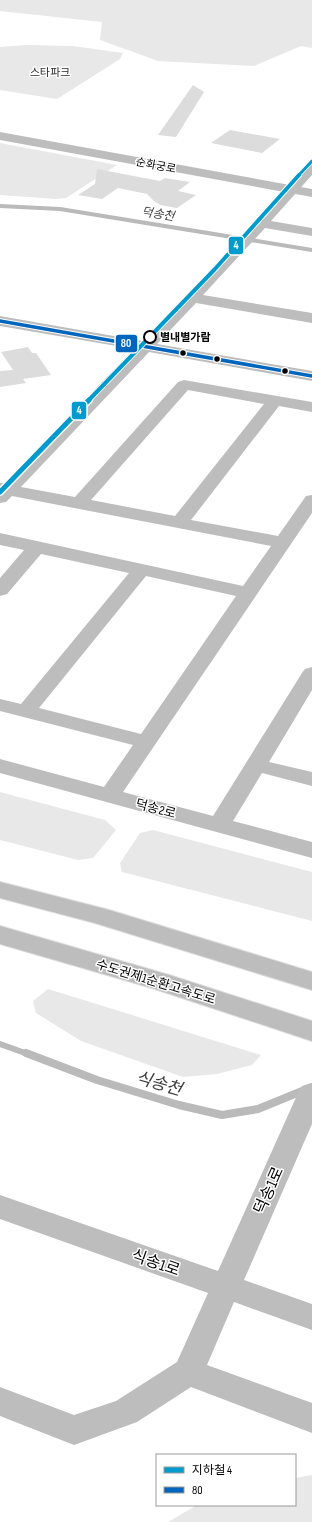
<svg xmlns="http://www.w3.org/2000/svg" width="312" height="1522" viewBox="0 0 312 1522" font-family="'Sofia Sans Condensed','Noto Sans KR',sans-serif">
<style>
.green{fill:#e8e8e8}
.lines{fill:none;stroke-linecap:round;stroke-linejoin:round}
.stream-far2{stroke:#bababa;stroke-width:4}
.stream-far1{stroke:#bababa;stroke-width:6}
.stream{stroke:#bababa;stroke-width:8}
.building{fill:#dcdcdc}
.motorway-casing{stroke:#dbdbdb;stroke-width:2}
.minor{fill:#bdbdbd;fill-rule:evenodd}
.tertiary{fill:#bdbdbd;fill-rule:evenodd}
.motorway{fill:#bdbdbd;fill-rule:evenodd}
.bus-1-casing{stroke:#fff;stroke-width:5.5}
.bus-1{stroke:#0065bd;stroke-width:3.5}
.metro-1-far2-casing{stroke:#fff;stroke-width:4.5}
.metro-1-far1-casing{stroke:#fff;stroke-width:6}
.metro-1-casing{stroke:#fff;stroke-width:8}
.metro-1-far2{stroke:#009bce;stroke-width:3}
.metro-1-far1{stroke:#009bce;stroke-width:4}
.metro-1{stroke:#009bce;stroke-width:5}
.stop-dot{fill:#fff;stroke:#000;stroke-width:2}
.bus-dot{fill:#000;stroke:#fff;stroke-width:1.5}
.labels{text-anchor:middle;stroke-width:3;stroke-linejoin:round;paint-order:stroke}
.far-park-label{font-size:11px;fill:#2d2d2d;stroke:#fff}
.far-street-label{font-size:11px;fill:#000;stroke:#fff}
.far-stop-label{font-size:11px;font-weight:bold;fill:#000;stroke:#fff;text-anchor:start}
.far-water-label{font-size:12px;font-style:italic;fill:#3e3e3e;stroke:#fff}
.street-label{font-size:13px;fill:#000;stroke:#fff}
.near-street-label{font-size:16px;fill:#000;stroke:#fff}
.near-water-label{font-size:17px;font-style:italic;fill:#3e3e3e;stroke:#fff}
.line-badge{stroke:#fff;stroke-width:1.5}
.badge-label{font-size:11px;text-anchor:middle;font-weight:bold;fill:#fff}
</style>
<rect width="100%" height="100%" fill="#fff"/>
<g class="green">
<polygon points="0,0 312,0 312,48 301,46 254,66 158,61 100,40 102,22 0,11"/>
<polygon points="26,45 73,46 123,53 120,59 57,99 0,90 0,47"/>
<polygon points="0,143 117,165 66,198 56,199 0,195"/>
<polygon points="0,792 105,820 116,830 93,858 78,860 0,840"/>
<polygon points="153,830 312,872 312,921 122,872 120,863 140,833"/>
<polygon points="48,989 261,1055 252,1065 217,1074 183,1077 81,1041 36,1013 33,1001"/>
<polygon points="312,1475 312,1522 168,1522 197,1505 295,1505 295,1478"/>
</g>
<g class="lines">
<polyline class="stream-far2" points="0,206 60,209 312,250"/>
<polyline class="stream-far1" points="0,1044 28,1054"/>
<polyline class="stream" points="26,1053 97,1080 179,1105 222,1115 258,1109 312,1087"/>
</g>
<g class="building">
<polygon points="193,85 204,92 176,137 158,135"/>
<polygon points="230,130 280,139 262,153 211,143"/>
<polygon points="97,169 160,181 165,178 190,182 178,191 196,195 177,208 160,205 154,201 147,194 118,188 102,199 78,195 95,184"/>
<polygon points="28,347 32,353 36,353 51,375 23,379 26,383 0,387 0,371 13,370 1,352"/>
</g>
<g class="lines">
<g class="motorway-casing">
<g id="motorway">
<polygon points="0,882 109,910 312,972 312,990 95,923 0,898"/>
<polygon points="0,926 169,975 312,1021 312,1041 152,988 0,944"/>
</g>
</g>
<g class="minor">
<path d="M312 163V175L271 221 312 228V236L265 228 203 295 312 313V323L196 303 157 344 312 371V381L149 352 21 487 75 497 178 382 184 380 312 402V412L279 406 191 520 278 536 306 496 312 495V513L123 792 213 816 302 673 305 669 312 667V690L269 762 312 772V786L262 773 233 821 312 842V858L0 773V759L104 787 133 745 0 711V699L21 704 129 573 41 554 7 594 0 596V578L24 550 0 545V533L243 586 271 546 12 496 6 502 0 503V483H4L134 349 0 326V316L142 341 230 251 308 164ZM188 390 264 404 175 516 91 500ZM146 576 236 596 141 734 39 708Z"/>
<polygon points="312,1083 312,1124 244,1280 312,1304 312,1330 234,1302 207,1365 312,1403 312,1433 191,1387 137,1422 74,1445 0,1416 0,1387 74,1415 116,1401 177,1362 208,1293 0,1219 0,1195 218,1271 298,1093 302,1086"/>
</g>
<polygon class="tertiary" points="0,132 312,189 312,197 0,140"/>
<use href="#motorway" class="motorway"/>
<g class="bus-1-casing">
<polyline id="bus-1" points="0,321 312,376"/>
</g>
<use href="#bus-1" class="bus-1"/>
<g class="metro-1-far2-casing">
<polyline id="metro-1-far2" points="298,176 312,161"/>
</g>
<g class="metro-1-far1-casing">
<polyline id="metro-1-far1" points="88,401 215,269 299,175"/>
</g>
<g class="metro-1-casing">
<polyline id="metro-1" points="0,492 89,400"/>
</g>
<use href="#metro-1-far2" class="metro-1-far2"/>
<use href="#metro-1-far1" class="metro-1-far1"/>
<use href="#metro-1" class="metro-1"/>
</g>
<circle class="stop-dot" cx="150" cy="337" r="6"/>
<g class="bus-dot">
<circle cx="183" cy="353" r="3.5"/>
<circle cx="217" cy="359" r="3.5"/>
<circle cx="285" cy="371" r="3.5"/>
</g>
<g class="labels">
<g class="far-park-label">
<text x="50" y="76">스타파크</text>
</g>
<g class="far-street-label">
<text transform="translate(156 165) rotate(11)" y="4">순화궁로</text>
</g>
<g class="far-stop-label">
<text x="160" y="341">별내별가람</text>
</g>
<g class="far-water-label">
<text transform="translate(158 214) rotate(9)" y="4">덕송천</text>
</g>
<g class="street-label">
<text transform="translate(156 808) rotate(15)" y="5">덕송2로</text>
<text transform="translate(156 981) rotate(17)" y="5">수도권제1순환고속도로</text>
</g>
<g class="near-street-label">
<text transform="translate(268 1190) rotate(-66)" y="6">덕송1로</text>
<text transform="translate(156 1262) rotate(19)" y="6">식송1로</text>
</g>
<g class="near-water-label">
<text transform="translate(159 1083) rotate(16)" y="6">식송천</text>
</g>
</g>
<g class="line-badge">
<rect x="228" y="236" width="16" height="19" rx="4" fill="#009bce"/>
<rect x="115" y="334" width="23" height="19" rx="4" fill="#0065bd"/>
<rect x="71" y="401" width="16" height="19" rx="4" fill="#009bce"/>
</g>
<g class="badge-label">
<text x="236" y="249">4</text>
<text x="126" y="347">80</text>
<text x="79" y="414">4</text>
</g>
<rect x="156" y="1454" width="140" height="52" fill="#ffffff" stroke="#999999"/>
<rect x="164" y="1467" width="20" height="6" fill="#009bce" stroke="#999999"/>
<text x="192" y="1474" font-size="12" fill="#000000">지하철 4</text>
<rect x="164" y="1487" width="20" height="6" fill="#0065bd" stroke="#999999"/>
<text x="192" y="1494" font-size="12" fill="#000000">80</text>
</svg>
